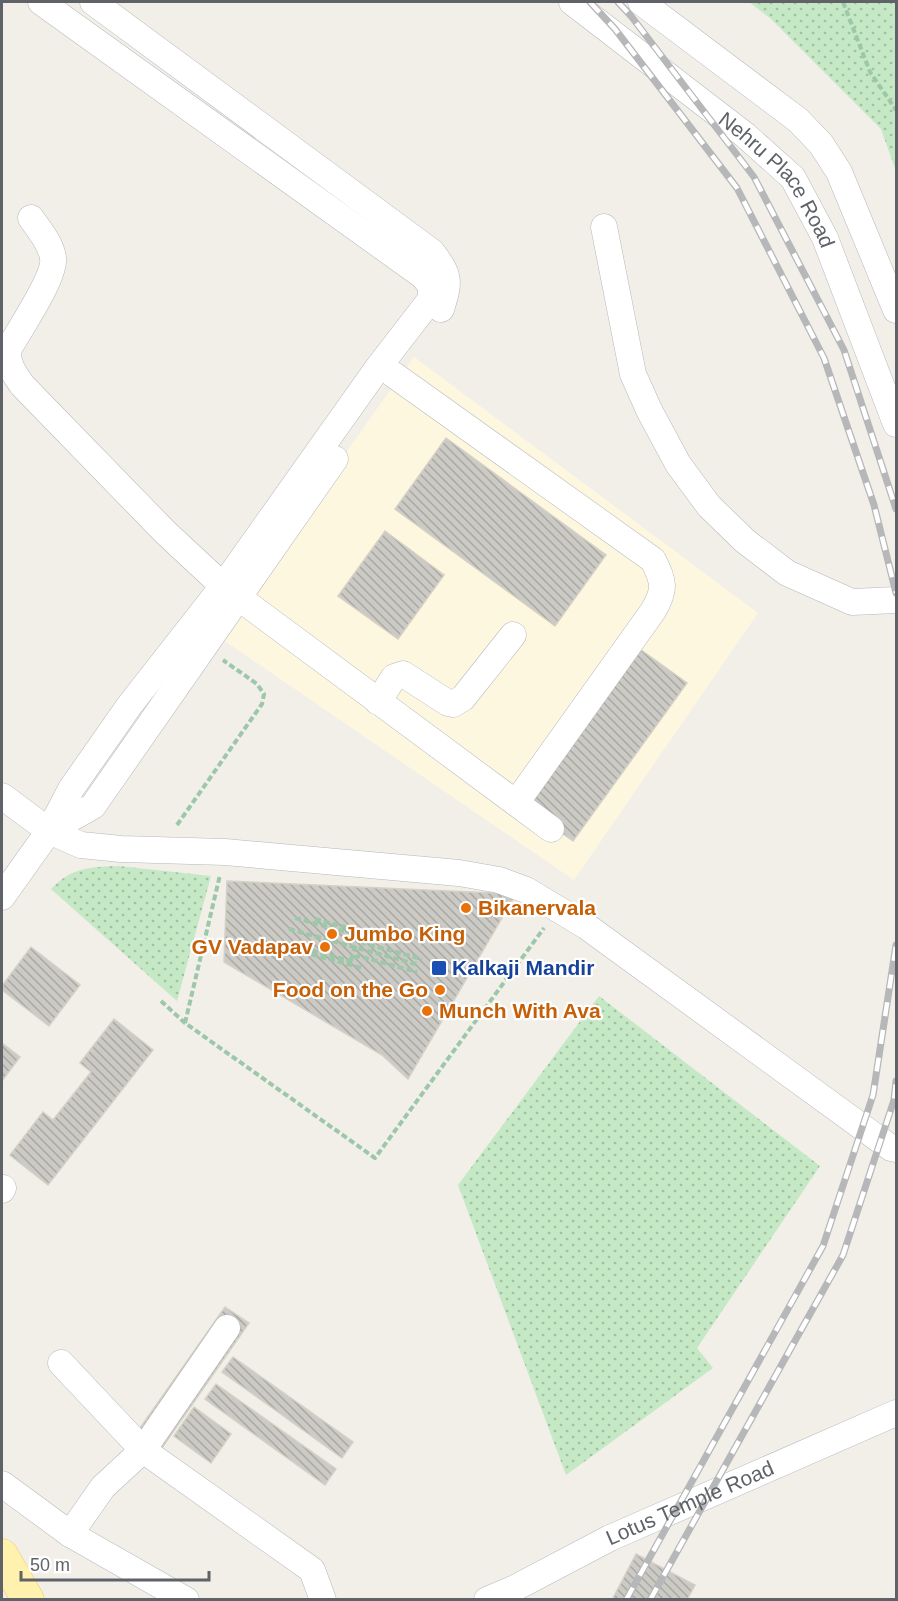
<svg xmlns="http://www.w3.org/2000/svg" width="898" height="1601" viewBox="0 0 898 1601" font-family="Helvetica,sans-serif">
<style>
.commercial{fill:#fef7e0}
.park{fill:url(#park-dots)}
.building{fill:url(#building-back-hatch);stroke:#d6d1c6;stroke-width:1.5}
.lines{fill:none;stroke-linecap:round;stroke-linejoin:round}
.minor-casing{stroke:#b5b8bc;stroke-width:27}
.major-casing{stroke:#f2c960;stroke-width:33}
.path{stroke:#9cc7a9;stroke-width:4;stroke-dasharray:6 3;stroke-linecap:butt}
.minor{stroke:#fff;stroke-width:26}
.major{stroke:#fff2af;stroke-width:32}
.rail-casing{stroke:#b6b7b8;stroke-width:7}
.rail{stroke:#fff;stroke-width:4.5;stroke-dasharray:14;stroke-linecap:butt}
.food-dot{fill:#e8710a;stroke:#fff;stroke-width:2}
.transit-dot{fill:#1a4fb4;stroke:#fff;stroke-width:2}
.labels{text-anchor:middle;stroke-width:4.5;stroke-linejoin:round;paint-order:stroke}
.street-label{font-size:21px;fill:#5f6368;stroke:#fff}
.food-label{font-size:21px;font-weight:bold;fill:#c56008;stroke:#fff;text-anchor:start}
.transit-label{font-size:21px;font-weight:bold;fill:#164399;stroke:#fff;text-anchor:start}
</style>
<defs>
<pattern id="park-dots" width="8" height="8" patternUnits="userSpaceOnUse" patternTransform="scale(1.5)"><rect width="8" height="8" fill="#c5e8c5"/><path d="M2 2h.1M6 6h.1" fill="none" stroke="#a3c0a4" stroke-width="1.8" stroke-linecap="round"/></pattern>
<pattern id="building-back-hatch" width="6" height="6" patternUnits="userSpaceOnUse" patternTransform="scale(1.5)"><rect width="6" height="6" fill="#cccac5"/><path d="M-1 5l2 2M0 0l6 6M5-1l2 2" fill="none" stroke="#a9a8a4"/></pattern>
</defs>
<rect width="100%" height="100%" fill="#f1efe8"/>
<polygon class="commercial" points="414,357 758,613 574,880 216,635"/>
<g class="park">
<polygon points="749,2 896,2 896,171 881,129 770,18"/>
<path d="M119 866 211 876 177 1001 51 889C72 867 91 867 119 866Z"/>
<polygon points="599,996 820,1166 697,1348 713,1368 566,1475 458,1185"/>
</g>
<g class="building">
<polygon points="446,438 606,555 555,626 395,509"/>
<polygon points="385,531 444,575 398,639 338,596"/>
<polygon points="637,647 687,683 573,841 522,805"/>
<polygon points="227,881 516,894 408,1079 382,1055 224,962"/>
<polygon points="31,947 80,985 49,1026 2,990 2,986"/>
<polygon points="114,1019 153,1050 48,1185 10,1155 43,1112 53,1120 91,1072 80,1063"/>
<polygon points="2,1043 20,1057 2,1081"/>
<polygon points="225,1307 249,1323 157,1455 133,1438"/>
<polygon points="233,1357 353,1442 342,1458 222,1372"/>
<polygon points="216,1384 336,1469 325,1485 205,1399"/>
<polygon points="194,1407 231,1434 211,1463 174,1436"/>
<polygon points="636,1554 695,1585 687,1600 612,1600"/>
</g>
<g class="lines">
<g class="minor-casing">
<g id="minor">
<path d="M93 2 432 252C450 276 450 281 441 309"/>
<path id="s1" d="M572 2 745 135 793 178 825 238 896 424"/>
<polyline points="641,2 798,120 821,144 839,172 896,310"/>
<path d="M31 218C39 230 51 243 53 258 56 276 18 332 8 350 7 364 14 373 22 385L165 532 223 586 551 829"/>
<polyline points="604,227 633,374 649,410 678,464 709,506 745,541 787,573 852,602 896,600"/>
<path d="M394 375 653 560C664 582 666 589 653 611L516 803"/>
<polyline points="378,702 394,677 403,674 448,703 453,704 463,698 513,635"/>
<polyline points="2,796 49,831 81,845 121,849 225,852 459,873 499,880 526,890 586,926 891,1148 896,1149"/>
<polyline points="49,831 93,806 335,459"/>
<polyline points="2,897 49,831 71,789 129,706 223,586 377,369 431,299 431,286 423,276 41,2"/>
<polyline points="2,1190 3,1188"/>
<polyline points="61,1363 143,1450 312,1570 323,1600"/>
<polyline points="2,1484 70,1534 186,1600"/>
<polyline points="70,1534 103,1487 143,1450 227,1328"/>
<path id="s2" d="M487 1600 513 1589 610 1538 896 1413"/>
</g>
</g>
<g class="major-casing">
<polyline id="major" points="2,1555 28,1600"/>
</g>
<g class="path">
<polyline points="843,2 870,72 896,110"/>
<polyline points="177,825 262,704 264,694 257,684 223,660"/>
<polyline points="295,918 358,935 363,943 422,959"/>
<polyline points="315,919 375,935"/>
<polyline points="289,929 419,965"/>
<polyline points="286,943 350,961 358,956 417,972"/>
<polyline points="303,952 362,968"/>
<polyline points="351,960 358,936"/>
<polyline points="161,1001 185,1023 375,1158 544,928"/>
<polyline points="185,1023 220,875"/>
</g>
<use href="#minor" class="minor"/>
<use href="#major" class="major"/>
<g class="rail-casing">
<g id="rail">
<polyline points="590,2 615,29 737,188 824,358 874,505 896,593"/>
<polyline points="618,2 631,16 754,177 844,350 896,509"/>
<polyline points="626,1600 823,1246 873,1095 896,945"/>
<polyline points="650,1600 843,1255 894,1100 896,1081"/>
</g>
</g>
<use href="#rail" class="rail"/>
</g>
<g class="food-dot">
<circle cx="466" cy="908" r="6"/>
<circle cx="332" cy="934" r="6"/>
<circle cx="325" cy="947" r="6"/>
<circle cx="440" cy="990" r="6"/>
<circle cx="427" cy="1011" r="6"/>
</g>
<rect class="transit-dot" x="431" y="960" width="16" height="16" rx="3"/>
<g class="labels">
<g class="street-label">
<text dy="7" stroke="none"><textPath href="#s1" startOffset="274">Nehru Place Road</textPath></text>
<text dy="7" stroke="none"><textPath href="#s2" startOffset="225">Lotus Temple Road</textPath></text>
</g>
<g class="food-label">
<text x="478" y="915">Bikanervala</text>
<text x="344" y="941">Jumbo King</text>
<text x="313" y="954" text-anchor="end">GV Vadapav</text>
<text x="428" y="997" text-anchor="end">Food on the Go</text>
<text x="439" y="1018">Munch With Ava</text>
</g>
<g class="transit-label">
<text x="452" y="975">Kalkaji Mandir</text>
</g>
</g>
<rect width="898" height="1601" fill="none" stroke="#5f6368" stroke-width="6"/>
<path d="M21 1571v9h188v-9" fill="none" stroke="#5f6368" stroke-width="3"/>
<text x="30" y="1571" font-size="18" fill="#5f6368" stroke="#ffffff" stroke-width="4.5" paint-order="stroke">50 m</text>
</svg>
